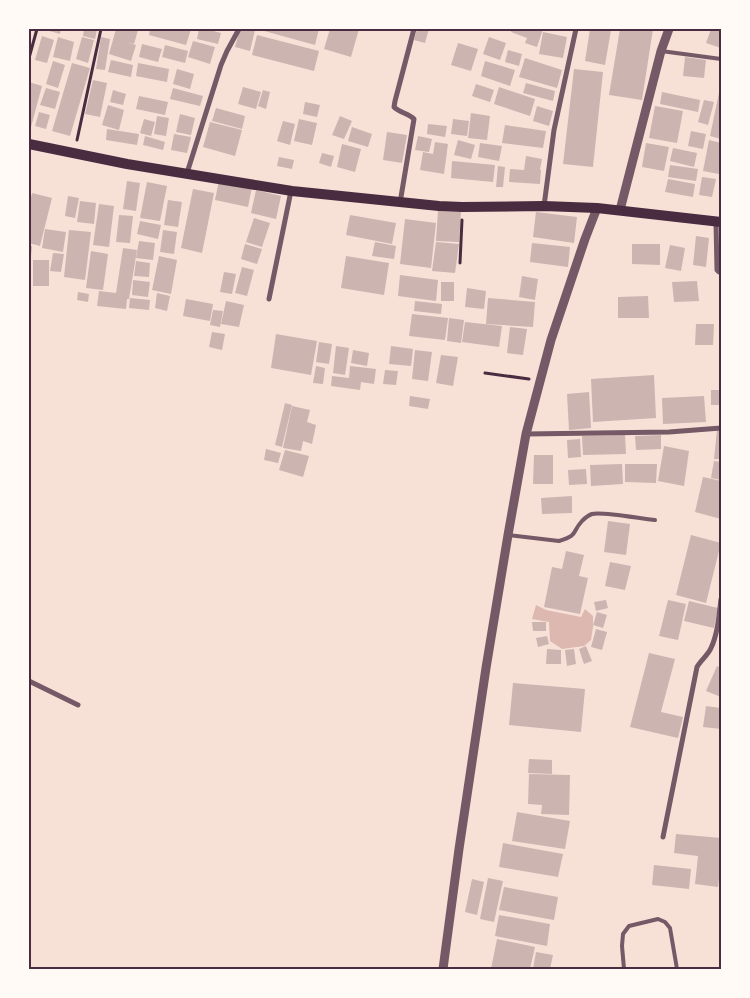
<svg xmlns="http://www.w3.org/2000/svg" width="750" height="998" viewBox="0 0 750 998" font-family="Barlow,sans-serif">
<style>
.water{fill:#dcb8b0}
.building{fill:#ccb4b1}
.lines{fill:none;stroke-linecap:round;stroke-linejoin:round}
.path{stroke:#4a2c40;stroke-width:3}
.service{stroke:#755966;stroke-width:4}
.minor{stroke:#755966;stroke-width:5}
.tertiary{stroke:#755966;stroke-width:9}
.secondary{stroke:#4a2c40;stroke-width:10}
.neatline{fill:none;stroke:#4a2c40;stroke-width:2}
</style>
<rect width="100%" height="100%" fill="#f7e1d7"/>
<polygon class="water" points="536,605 546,610 581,617 585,609 593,616 593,627 591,640 584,646 562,649 550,641 549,622 532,619"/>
<g class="building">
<polygon points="47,29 61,29 60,34 46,30"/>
<polygon points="84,29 97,29 95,39 83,36"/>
<polygon points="116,29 132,29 138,30 134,44 125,42 136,45 131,61 109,54"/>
<polygon points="150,29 191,29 186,45 149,35"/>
<polygon points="199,29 206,29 221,33 218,44 197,39"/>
<polygon points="240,29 255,30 250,51 235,47"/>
<polygon points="257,29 319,29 315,45"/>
<polygon points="330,29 359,29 351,57 324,49"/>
<polygon points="417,29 429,29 425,43 414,40"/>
<polygon points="512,29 543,29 537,47 525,43 527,38 511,32"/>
<polygon points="590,29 611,30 605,65 585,61"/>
<polygon points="620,29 653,29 642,100 609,95"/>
<polygon points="711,29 721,31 721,48 706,43"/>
<polygon points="543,32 567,37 563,58 539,54"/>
<polygon points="257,35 319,51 314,71 252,55"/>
<polygon points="42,36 54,40 47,63 35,60"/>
<polygon points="58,37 74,42 70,61 53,57"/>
<polygon points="82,37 94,40 88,63 76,59"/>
<polygon points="101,37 110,39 105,70 96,69"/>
<polygon points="489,37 506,43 500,60 483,54"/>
<polygon points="193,41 215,47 210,64 188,57"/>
<polygon points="458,43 478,49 471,71 451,65"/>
<polygon points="142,44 162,49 158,62 139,57"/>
<polygon points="165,45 188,51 185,63 162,57"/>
<polygon points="508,50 522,54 519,66 505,62"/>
<polygon points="685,57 706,60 704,78 683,76"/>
<polygon points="525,58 562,70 557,88 519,77"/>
<polygon points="111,60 133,65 131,77 108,72"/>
<polygon points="53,61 65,65 58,88 46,84"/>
<polygon points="485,61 515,70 510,86 481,76"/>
<polygon points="72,63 90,68 70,136 52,131"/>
<polygon points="138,63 169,69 167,82 136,76"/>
<polygon points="177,69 194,74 190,89 173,84"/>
<polygon points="574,69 603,72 593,167 563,164"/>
<polygon points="93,80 107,83 100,117 85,114"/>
<polygon points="29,82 42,86 31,127 29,126"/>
<polygon points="526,83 555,91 553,101 523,93"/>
<polygon points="476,84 494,90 490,102 472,96"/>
<polygon points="243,87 261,92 256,109 238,104"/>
<polygon points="499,87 535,99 530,116 494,104"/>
<polygon points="46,88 60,92 55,109 40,105"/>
<polygon points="173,88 203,96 200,106 170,99"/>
<polygon points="720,88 721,89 721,139 710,136"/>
<polygon points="113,90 126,94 123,105 110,102"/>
<polygon points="263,90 270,92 266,109 258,106"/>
<polygon points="662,92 700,100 698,112 660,104"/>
<polygon points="139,96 168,102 165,115 136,109"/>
<polygon points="704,100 714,102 708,125 698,122"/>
<polygon points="305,102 320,105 317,117 303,114"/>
<polygon points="108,105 124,110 119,130 102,125"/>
<polygon points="537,106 553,111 549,126 533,121"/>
<polygon points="655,106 683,111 677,143 649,138"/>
<polygon points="216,108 245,116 242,129 212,121"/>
<polygon points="39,112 50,115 46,129 35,126"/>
<polygon points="471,113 490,116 487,140 468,138"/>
<polygon points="180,114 195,118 191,135 176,132"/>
<polygon points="157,116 169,118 166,136 154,134"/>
<polygon points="340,116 352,121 344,139 332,135"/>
<polygon points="144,119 155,122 151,136 140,133"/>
<polygon points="299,119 317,123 312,145 294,141"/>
<polygon points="453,119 469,121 467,136 451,134"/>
<polygon points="283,121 295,124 290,145 277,141"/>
<polygon points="210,122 242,130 235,156 203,147"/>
<polygon points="428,124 447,126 445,137 427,134"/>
<polygon points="505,125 546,131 543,148 502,143"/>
<polygon points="352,127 372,134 368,147 348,141"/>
<polygon points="107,129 139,134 137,145 106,140"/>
<polygon points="691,131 706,134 703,149 688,146"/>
<polygon points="387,132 407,135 402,163 383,160"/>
<polygon points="174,134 191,137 187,153 171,150"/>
<polygon points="145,136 165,142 163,150 143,145"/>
<polygon points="418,136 432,139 429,152 415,150"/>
<polygon points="458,140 475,145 471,159 454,155"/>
<polygon points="709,140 721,143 721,166 719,174 703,171"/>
<polygon points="435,142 448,144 444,174 420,170 423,152 433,154"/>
<polygon points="480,143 502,146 499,161 478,157"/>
<polygon points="646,143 669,147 664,171 642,167"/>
<polygon points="342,144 361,149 355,172 337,167"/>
<polygon points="673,148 697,153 694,167 670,161"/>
<polygon points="322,153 334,156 331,167 319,163"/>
<polygon points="526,156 542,159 540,170 541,170 540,184 509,182 510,169 524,170"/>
<polygon points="279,157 294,160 292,169 277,166"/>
<polygon points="452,161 495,165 493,182 451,178"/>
<polygon points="670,165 698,169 696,181 668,177"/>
<polygon points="498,166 505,167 503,187 496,187"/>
<polygon points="702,177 716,179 712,197 699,195"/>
<polygon points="668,179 695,184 693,197 665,192"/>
<polygon points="219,180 252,187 248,207 215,200"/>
<polygon points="127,181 140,183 136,211 123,209"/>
<polygon points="147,182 167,186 160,221 140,218"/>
<polygon points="193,189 214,193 202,253 181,248"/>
<polygon points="256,190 281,196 276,219 251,213"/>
<polygon points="32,193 52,198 40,246 29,243 29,206"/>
<polygon points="68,196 79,198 75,218 65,216"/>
<polygon points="168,200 182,202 178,227 164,225"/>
<polygon points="80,201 96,203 94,224 77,222"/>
<polygon points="99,204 114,206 109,247 93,245"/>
<polygon points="438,211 461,212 459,242 436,241"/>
<polygon points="536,212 577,217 574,243 533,237"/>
<polygon points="119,215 133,216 130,243 116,242"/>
<polygon points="350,215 396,223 392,244 346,235"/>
<polygon points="254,218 270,223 262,247 246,242"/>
<polygon points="405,219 436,223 431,268 400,264"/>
<polygon points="140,221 161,225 158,239 137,234"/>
<polygon points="45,229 66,232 63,252 42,248"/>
<polygon points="69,230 91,232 85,280 64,277"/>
<polygon points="163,230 177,232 174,254 160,252"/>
<polygon points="696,236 709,238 706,267 693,265"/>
<polygon points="139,241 155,243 153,260 136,258"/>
<polygon points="375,242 396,246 394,259 372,256"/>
<polygon points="436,242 459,244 455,273 432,271"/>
<polygon points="532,243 570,247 568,267 530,262"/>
<polygon points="245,244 262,249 257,264 241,259"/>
<polygon points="632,244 660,244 660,265 632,264"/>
<polygon points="670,245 685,248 681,271 665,268"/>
<polygon points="29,246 32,246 30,266 29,266"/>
<polygon points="123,248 137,250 129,299 127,299 126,309 97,306 99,291 116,293"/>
<polygon points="91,251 108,254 103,290 86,288"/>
<polygon points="53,253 64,254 61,272 50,271"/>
<polygon points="159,256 177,260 171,294 152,290"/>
<polygon points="346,256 389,263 384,295 341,288"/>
<rect x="33" y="260" width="16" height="26"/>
<polygon points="136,261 150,263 149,277 134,276"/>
<polygon points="242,267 254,270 247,296 235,293"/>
<polygon points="224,272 236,274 232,294 220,292"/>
<polygon points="400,275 438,280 436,301 398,296"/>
<polygon points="522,276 538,279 535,300 519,297"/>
<polygon points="133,280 150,282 148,297 132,295"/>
<polygon points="697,281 699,301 674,302 672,282"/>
<rect x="441" y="282" width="13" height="19"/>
<polygon points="467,288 486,291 484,309 465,307"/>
<polygon points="78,292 89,294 88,302 77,300"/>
<polygon points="157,293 170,296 167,311 155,308"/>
<polygon points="648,296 649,318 618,318 618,297"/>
<polygon points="130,298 150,300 149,310 129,308"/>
<polygon points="488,298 535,302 533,327 486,324"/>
<polygon points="186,299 213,304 210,321 183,316"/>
<polygon points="226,301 244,305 239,327 221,324"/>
<polygon points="415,301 442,304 441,314 414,311"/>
<polygon points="213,310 223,311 220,327 210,325"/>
<polygon points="412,314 448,318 445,340 409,336"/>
<polygon points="449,318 464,320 461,343 447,341"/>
<polygon points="465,322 502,326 499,347 462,342"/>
<polygon points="696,324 714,324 713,345 695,345"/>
<polygon points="510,327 527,329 523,355 507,353"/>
<polygon points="212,332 225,334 222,350 209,347"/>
<polygon points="276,334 317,341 311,375 271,368"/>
<polygon points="319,342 332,344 329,364 316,362"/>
<polygon points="336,346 349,348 345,375 333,373"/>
<polygon points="391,346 413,349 411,366 389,364"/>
<polygon points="353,350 369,353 367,366 351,363"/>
<polygon points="415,350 432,352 428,381 412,379"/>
<polygon points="441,355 458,357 453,386 436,383"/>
<polygon points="316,366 325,368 323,384 313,383"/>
<polygon points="350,366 376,369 374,384 361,382 360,390 331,386 332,376 349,378"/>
<polygon points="385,370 398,371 396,385 383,384"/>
<polygon points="654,375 656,418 593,422 591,379"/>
<rect x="711" y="390" width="10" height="15"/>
<polygon points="589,392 591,428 569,430 567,394"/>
<polygon points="410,396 430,399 428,409 409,406"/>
<polygon points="704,396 706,422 663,424 662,398"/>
<polygon points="285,403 292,405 282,447 275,445"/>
<polygon points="292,406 310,410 307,422 316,425 312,444 303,441 301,451 283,448"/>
<polygon points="717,430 721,431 721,459 714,459"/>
<polygon points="625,435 626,454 583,455 582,436"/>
<polygon points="661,435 661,449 636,450 635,436"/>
<polygon points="580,439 581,457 568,458 567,440"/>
<polygon points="664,446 689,451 684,486 658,481"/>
<polygon points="266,449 281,453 278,463 264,460"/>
<polygon points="285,450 309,456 303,477 279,470"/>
<polygon points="534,455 553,455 553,484 533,484"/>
<polygon points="714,461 721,462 721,480 711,478"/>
<polygon points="622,464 623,484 591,486 590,465"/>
<polygon points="625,464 657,464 656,483 625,482"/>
<polygon points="586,469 587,484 569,485 568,470"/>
<polygon points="703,477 721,481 721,519 695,512"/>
<polygon points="572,496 572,513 542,514 541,498"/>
<polygon points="608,521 630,524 626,555 604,552"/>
<polygon points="691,535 721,543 706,603 676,595"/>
<polygon points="566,551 584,555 579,576 588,578 580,614 544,607 552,567 562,569"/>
<polygon points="610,562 631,566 625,590 605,586"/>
<polygon points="606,600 608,608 596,611 594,602"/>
<polygon points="668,600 686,604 678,640 659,636"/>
<polygon points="689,601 718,608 714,628 684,621"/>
<polygon points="597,612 607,615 603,628 593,625"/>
<polygon points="532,622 546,622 546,631 533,631"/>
<polygon points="596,629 607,632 602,650 591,647"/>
<polygon points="547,636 549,644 538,647 536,638"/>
<polygon points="586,646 592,661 584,664 579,649"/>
<polygon points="547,649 561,650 561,664 546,664"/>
<polygon points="574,649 576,664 567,666 565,650"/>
<polygon points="649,653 675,659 661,712 683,717 678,738 630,727"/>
<polygon points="717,666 721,668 721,697 706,691"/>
<polygon points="513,683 585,689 581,732 509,725"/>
<polygon points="706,706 721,708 721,729 703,727"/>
<polygon points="529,759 552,760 552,774 528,773"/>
<polygon points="529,774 570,775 569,815 541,814 542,805 528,804"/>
<polygon points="517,812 570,821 565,849 512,841"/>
<polygon points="676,834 721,838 721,861 718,887 695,884 698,856 674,853"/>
<polygon points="503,843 563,854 558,877 499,867"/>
<polygon points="654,865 691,869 689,889 652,885"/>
<polygon points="488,878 503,881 494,922 480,919"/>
<polygon points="472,879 484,882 477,915 465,912"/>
<polygon points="504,887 558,897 554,920 499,910"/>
<polygon points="499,915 550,924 547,946 495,936"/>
<polygon points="497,939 535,947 530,969 491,969"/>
<polygon points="536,952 553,955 550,969 533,969"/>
</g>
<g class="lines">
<g class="path">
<polyline points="29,58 37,29"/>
<polyline points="77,140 101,29"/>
<polyline points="460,263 462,220"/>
<polyline points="485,373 529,379"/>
</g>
<g class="service">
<polyline points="661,51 721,59"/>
<path d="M508 535 559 541C579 535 571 533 582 521 584 519 589 515 592 514 601 511 642 519 655 520"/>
<polyline points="624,969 622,946 623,934 629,926 658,919 665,922 670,928 677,969"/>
</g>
<g class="minor">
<polyline points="187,173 221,65 227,51 239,29"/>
<path d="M400 203 414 119C408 113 400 113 394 107L395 101 414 29"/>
<polyline points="544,206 554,130 576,29"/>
<polyline points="716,222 717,270 719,272 721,272"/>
<polyline points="269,299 291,191"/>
<polyline points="526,434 669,432 721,428"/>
<polyline points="29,681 78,705"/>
<path d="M663 837 697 667C701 660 708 655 711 648 718 633 719 615 721 599"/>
</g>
<g class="tertiary">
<polyline points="620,210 661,51 669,29"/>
<polyline points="443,969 459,849 486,668 508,535 526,434 551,340 585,239 597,208"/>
</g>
<polyline class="secondary" points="29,144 127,164 292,191 439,206 462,207 544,206 597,208 721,222"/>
</g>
<rect width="750" height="998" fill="none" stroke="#fffaf5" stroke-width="60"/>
<rect x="30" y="30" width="690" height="938" class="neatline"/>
</svg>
